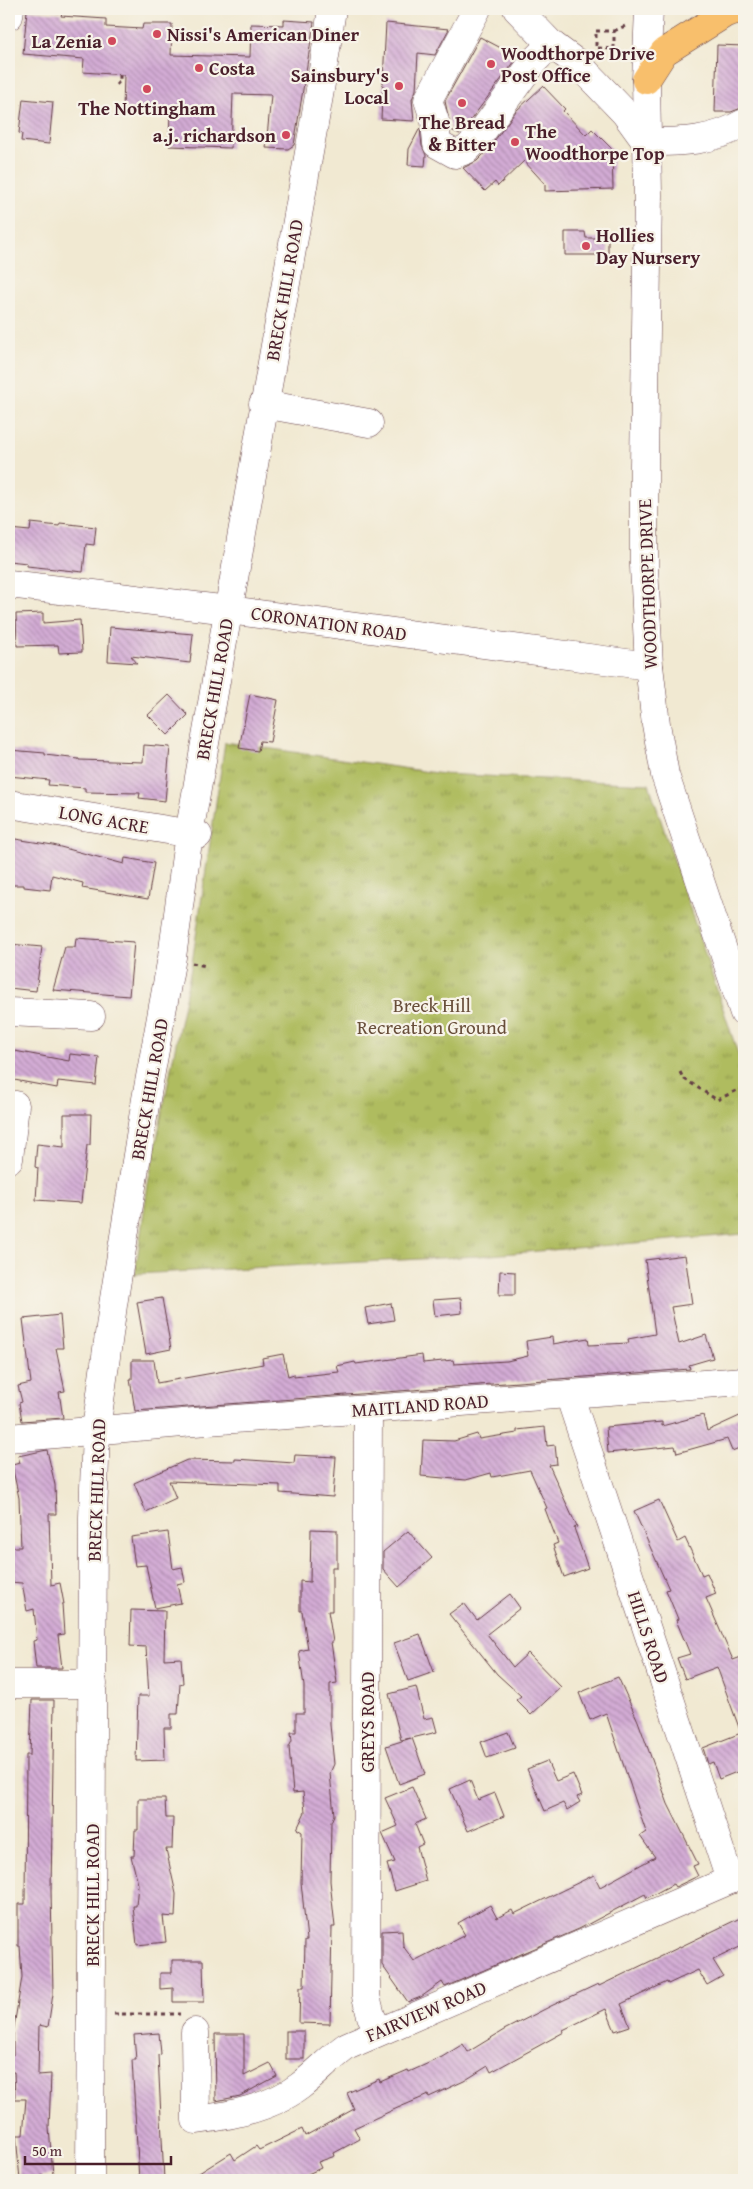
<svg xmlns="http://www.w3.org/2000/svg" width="753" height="2189" viewBox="0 0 753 2189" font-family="'Gentium Book Plus',serif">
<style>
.grass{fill:url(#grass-tufts);stroke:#7c6e44}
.building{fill:url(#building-back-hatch)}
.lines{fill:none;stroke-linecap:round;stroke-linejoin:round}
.minor-casing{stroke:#633d44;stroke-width:29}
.major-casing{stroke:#633d44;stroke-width:29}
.path{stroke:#633d44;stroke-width:3;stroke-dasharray:4 4;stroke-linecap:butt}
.minor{stroke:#fff;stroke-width:28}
.major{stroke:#f8bf6c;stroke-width:28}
.poi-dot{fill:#d1495b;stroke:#f7f3e8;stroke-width:2}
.labels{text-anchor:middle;stroke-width:4.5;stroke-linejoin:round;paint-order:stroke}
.poi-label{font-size:19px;font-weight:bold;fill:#4a1f2b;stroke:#f7f3e8;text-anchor:start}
.street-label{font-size:19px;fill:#4a1f2b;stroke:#f7f3e8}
.park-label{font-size:19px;fill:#684e3a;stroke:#f7f3e8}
</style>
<defs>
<pattern id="grass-tufts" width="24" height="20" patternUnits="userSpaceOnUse" patternTransform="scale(1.25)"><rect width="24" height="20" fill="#afbc5e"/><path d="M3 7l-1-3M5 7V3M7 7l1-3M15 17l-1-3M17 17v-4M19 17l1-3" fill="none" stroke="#90984e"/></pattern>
<pattern id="building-back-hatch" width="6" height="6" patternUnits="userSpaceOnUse" patternTransform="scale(1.25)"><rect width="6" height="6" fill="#d3acd5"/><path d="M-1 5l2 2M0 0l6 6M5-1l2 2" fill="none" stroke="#ad8bad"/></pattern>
</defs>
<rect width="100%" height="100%" fill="#f7f3e8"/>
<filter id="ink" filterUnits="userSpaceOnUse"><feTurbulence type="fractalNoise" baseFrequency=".02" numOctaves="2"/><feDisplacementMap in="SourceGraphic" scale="10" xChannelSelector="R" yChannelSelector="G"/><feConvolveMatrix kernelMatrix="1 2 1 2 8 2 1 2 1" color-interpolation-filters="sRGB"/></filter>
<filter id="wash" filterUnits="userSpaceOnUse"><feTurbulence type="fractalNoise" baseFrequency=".0096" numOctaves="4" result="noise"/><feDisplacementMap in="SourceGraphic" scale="20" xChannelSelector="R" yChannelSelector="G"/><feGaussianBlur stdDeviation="1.12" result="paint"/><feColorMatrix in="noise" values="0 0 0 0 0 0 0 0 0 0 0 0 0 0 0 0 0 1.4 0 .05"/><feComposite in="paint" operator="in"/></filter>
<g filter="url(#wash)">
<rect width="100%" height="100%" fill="#f1e9d2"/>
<polygon class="grass" points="225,742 443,774 649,784 744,1072 744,1234 478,1256 135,1274 148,1184 192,963"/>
<g id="blocks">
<g class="building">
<polygon points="27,10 62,13 61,16 106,19 106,27 142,29 143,24 172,24 171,55 250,57 251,24 284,25 284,20 314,22 294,145 288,149 266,148 271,95 233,94 231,148 169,146 170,110 123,109 124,75 83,72 84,59 23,54"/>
<polygon points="386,23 449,29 435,55 418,53 416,90 412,99 414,121 381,119"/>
<polygon points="480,37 518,57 460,134 451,130 445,101"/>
<polygon points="717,45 744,46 744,107 731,112 715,112"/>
<polygon points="543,86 565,109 563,111 586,135 592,129 612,149 613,189 545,191 545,184 524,161 498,186 495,182 485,191 463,168 477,161 487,151 516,111"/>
<polygon points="23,99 53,102 49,144 21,141 22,134 19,133"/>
<polygon points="420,128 422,146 426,155 425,166 408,165 409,149"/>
<polygon points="565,232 585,232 586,238 608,238 608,255 565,255"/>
<polygon points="31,523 59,526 60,523 96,527 94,545 86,544 83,572 27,566 27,563 9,561 9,529 30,531"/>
<polygon points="43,613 43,623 80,620 82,652 59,653 58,645 17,646 16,614"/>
<polygon points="110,627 193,634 190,663 131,656 137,663 108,661"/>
<polygon points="250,694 278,700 270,742 260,741 258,751 239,748"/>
<polygon points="169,695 188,715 168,735 148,715"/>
<polygon points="144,745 170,747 165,801 139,798 140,793 85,792 85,788 48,785 49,780 9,776 9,750 45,753 45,755 79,759 79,760 143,762"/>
<polygon points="9,838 53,845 124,864 125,858 154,863 148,899 82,888 83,883 52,875 50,890 24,887 24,885 9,885"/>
<polygon points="76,938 134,942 129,996 53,990 65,947 75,947"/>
<polygon points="9,944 42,947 36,991 9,988"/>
<polygon points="9,1050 69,1061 70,1054 99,1057 96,1085 58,1081 57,1088 9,1079"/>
<polygon points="64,1114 91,1114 90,1145 87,1145 81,1203 36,1200 38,1168 35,1167 37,1144 64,1147"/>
<polygon points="685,1255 692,1304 671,1307 679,1344 706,1335 713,1358 689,1365 690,1369 135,1411 130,1379 132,1379 132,1360 154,1360 157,1383 263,1364 262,1358 283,1354 288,1376 294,1374 294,1377 339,1372 337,1366 355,1362 356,1364 422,1355 423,1363 453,1360 454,1364 507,1361 528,1356 526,1341 552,1337 553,1344 588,1338 589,1345 629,1343 628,1339 655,1334 645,1260"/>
<polygon points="500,1271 515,1272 515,1295 499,1295"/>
<polygon points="162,1298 171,1349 146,1354 137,1302"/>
<polygon points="461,1298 462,1313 435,1316 433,1300"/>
<polygon points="391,1303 394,1320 368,1324 365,1308"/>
<polygon points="60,1315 63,1348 56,1348 65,1391 59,1392 63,1418 22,1421 19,1403 22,1402 18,1386 31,1383 23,1319"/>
<polygon points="744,1414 744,1446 732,1451 727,1439 677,1453 675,1446 608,1453 606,1427 662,1422 662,1426 703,1415 707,1431"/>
<polygon points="545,1427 547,1446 555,1445 557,1464 549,1465 577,1527 574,1528 588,1568 564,1577 553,1545 558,1543 545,1509 547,1508 530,1470 492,1477 491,1473 466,1480 421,1476 423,1440 454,1441 477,1434 479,1439 517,1433 517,1430"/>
<polygon points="47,1450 55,1485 56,1514 49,1514 51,1585 60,1583 64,1604 62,1604 64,1634 58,1635 62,1668 36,1668 33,1641 37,1640 34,1609 27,1611 22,1583 9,1582 9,1547 21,1547 19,1498 12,1465 20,1463 18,1456"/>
<polygon points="295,1455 336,1457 333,1497 280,1493 280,1485 169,1481 176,1498 146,1512 134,1483 187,1460 235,1461 235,1459 294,1463"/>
<polygon points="659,1500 678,1542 685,1538 702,1575 707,1573 716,1594 706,1598 733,1660 744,1656 744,1769 719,1779 713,1762 708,1764 703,1748 741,1733 717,1667 685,1679 677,1658 690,1654 676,1620 678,1619 666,1590 669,1589 634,1511"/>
<polygon points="311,1529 337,1530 337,1567 332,1567 332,1611 328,1611 333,1642 331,1642 337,1683 330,1684 330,1725 334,1764 330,1773 334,1815 331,1822 330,1881 335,1927 332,1927 330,2024 299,2023 300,1987 304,1987 305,1940 307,1940 301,1882 302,1832 297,1829 305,1812 303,1792 293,1793 289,1747 292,1741 291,1732 296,1732 296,1713 304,1713 304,1686 299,1651 308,1649 302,1611 300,1611 300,1581 310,1582"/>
<polygon points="408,1531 432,1558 399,1587 383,1569 383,1552"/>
<polygon points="168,1532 173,1569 182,1567 185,1582 177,1584 181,1603 155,1608 146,1565 135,1566 131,1537"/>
<polygon points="510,1594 520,1608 487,1634 513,1667 528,1653 561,1687 531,1715 516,1700 521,1696 497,1674 449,1614 464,1603 477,1620"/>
<polygon points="131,1610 165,1611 164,1659 181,1658 183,1683 180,1684 178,1714 171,1714 171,1728 164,1728 165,1760 136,1761 138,1696 149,1696 146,1647 130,1646"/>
<polygon points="420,1634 434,1672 408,1681 394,1643"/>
<polygon points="618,1677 638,1721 668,1804 698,1864 693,1866 698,1876 675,1887 673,1884 647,1898 645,1894 579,1929 445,1987 442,1982 421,1997 408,2002 382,1965 382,1931 402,1930 403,1946 414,1961 465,1935 458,1923 490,1905 497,1918 512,1910 514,1914 594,1875 600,1887 655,1857 640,1836 646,1832 606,1713 590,1720 579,1693"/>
<polygon points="416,1687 424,1719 433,1717 437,1732 412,1738 425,1774 399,1784 386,1746 411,1738 401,1740 389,1694"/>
<polygon points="32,1700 54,1700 51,1890 53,1994 48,2027 39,2025 38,2075 51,2074 49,2128 53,2175 41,2176 42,2180 20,2180 16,2135 23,2135 26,2099 15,2099 14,2072 9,2072 9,2055 13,2055 13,2033 22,1977 20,1946 18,1946 18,1904 25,1904 26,1755 30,1755"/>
<polygon points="508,1732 515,1748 487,1758 481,1742"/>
<polygon points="547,1761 556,1781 573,1774 582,1795 577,1797 580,1802 567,1810 563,1803 545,1811 527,1769"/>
<polygon points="470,1780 478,1800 495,1793 504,1816 468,1831 450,1789"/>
<polygon points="412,1787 426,1819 415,1824 423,1844 417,1847 426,1881 395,1891 387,1864 395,1862 382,1833 398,1826 385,1798"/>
<polygon points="138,1799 165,1799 166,1818 173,1818 172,1849 166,1849 176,1894 175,1917 163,1916 166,1942 137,1945 133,1906 136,1906 138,1884 131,1856 134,1856 135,1830 138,1830"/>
<polygon points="740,1918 744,1927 744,1945 713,1960 723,1976 707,1985 698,1970 668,1984 667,1982 621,2004 630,2026 615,2031 606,2009 563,2030 564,2032 491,2072 488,2066 464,2081 429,2097 428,2095 393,2110 354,2128 360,2139 334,2153 335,2156 318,2162 321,2168 295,2180 188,2180 231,2153 235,2160 256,2146 259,2150 302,2129 305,2136 354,2109 347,2093 379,2079 380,2082 408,2070 409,2072 442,2057 463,2044 468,2052 504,2030 551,2006 598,1984 599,1986"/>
<polygon points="172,1960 203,1960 204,2002 173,2002 173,1988 160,1989 160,1973 172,1973"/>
<rect x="286" y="2031" width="18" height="28"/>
<polygon points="159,2033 161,2054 158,2055 164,2180 139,2180 132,2060 136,2060 134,2035"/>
<polygon points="215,2034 244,2034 244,2076 270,2063 277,2076 240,2096 216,2101"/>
</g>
</g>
</g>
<g filter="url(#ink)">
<use href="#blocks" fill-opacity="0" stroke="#633d44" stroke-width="1"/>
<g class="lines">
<g class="minor-casing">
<g id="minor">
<polyline points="477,9 428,100 435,121 437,144 455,154 466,150 476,140 534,61 551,44"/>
<polyline points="517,9 551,44 578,64 625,113 646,142"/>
<polyline points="649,9 646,80 648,195 644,466 644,566 649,666 656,724 665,775 744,1013"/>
<polyline points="9,16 10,9"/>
<path d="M646 142C683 142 711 142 744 123"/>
<polyline points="263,404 369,423"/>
<polyline points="9,584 229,610 649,666"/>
<polyline points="9,804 198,835"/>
<polyline points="9,1012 91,1016"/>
<polyline points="9,1159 15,1105"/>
<polyline points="569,1394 730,1880"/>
<polyline points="368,1409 366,1996 371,2016 379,2031"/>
<polyline points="9,1438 194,1422 744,1381"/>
<polyline points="9,1684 93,1684"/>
<path d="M195 2032 196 2120C231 2116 271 2108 300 2086 316 2074 330 2058 347 2046L744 1874"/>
<polyline points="90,2180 93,1517 96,1430 113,1305 146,1099 172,957 189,834 320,90 332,9"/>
</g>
</g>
<g class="major-casing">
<polyline id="major" points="646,80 664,52 726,13 740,9"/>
</g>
<g class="path">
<polygon points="596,31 614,31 614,49 596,48"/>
<polyline points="614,31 625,26"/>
<polyline points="116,85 120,81 120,74"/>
<polyline points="192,963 206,966"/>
<polyline points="680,1072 683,1078 717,1100 744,1087"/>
<polyline points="114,2014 180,2014"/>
</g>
<use href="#minor" class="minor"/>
<use href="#major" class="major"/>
</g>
</g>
<g class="poi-dot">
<circle cx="157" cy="34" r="5"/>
<circle cx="112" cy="41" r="5"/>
<circle cx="491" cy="64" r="5"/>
<circle cx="199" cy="68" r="5"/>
<circle cx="399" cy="86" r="5"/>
<circle cx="147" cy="89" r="5"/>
<circle cx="462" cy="103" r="5"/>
<circle cx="286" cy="135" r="5"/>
<circle cx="515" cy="142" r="5"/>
<circle cx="586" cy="246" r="5"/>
</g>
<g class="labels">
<g class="poi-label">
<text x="167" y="41">Nissi's American Diner</text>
<text x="102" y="48" text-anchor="end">La Zenia</text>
<text x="501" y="60">Woodthorpe Drive<tspan x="501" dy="22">Post Office</tspan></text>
<text x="209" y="75">Costa</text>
<text x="389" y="82" text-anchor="end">Sainsbury's<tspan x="389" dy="22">Local</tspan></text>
<text x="147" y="115" text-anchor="middle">The Nottingham</text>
<text x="462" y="129" text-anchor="middle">The Bread<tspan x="462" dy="22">&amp; Bitter</tspan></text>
<text x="525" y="138">The<tspan x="525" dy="22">Woodthorpe Top</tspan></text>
<text x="276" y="142" text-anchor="end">a.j. richardson</text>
<text x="596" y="242">Hollies<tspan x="596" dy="22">Day Nursery</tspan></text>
</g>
<g class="street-label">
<text transform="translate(284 290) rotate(-80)" y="7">BRECK HILL ROAD</text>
<text transform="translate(647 584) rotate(-92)" y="7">WOODTHORPE DRIVE</text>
<text transform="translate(329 623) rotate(8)" y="7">CORONATION ROAD</text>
<text transform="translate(214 689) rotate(-80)" y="7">BRECK HILL ROAD</text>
<text transform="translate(104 819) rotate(10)" y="7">LONG ACRE</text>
<text transform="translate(149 1089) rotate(-80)" y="7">BRECK HILL ROAD</text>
<text transform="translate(420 1405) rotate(-4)" y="7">MAITLAND ROAD</text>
<text transform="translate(96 1490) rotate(-88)" y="7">BRECK HILL ROAD</text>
<text transform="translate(649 1637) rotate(72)" y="7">HILLS ROAD</text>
<text transform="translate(367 1722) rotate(-90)" y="7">GREYS ROAD</text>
<text transform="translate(92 1895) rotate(-90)" y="7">BRECK HILL ROAD</text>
<text transform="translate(426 2011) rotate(-23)" y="7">FAIRVIEW ROAD</text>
</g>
<g class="park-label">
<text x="432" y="1012">Breck Hill<tspan x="432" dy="22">Recreation Ground</tspan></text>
</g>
</g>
<rect width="753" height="2189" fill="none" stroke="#f7f3e8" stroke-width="30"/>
<path d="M25 2156v8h146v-8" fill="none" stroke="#4a1f2b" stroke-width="2.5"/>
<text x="32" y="2156" font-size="15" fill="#4a1f2b" stroke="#f7f3e8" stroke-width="4" paint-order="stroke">50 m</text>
</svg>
